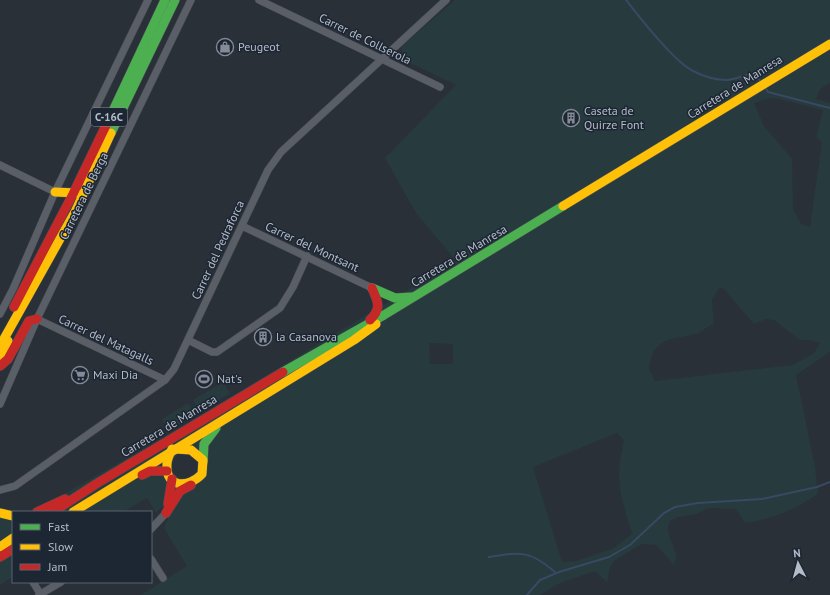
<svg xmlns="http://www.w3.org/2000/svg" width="830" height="595" viewBox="0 0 830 595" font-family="'PT Sans',sans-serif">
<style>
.green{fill:#273a3e;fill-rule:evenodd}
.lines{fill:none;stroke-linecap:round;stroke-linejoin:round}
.stream{stroke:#384963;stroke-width:2}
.street-casing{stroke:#484c53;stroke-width:8}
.fast-casing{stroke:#484c53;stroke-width:10}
.slow-casing{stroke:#484c53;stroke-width:10}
.jam-casing{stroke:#484c53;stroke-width:10}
.street{stroke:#5a5e66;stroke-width:7}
.fast{stroke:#4caf50;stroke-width:9}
.slow{stroke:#ffc107;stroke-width:9}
.jam{stroke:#c62828;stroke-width:9}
.labels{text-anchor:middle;stroke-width:3;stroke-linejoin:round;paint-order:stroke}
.shield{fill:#1d2633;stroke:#878f9c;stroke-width:1}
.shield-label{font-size:11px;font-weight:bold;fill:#b4bcc9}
.street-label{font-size:12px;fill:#b4bcc9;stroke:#1d2633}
.poi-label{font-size:12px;fill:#b4bcc9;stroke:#1d2633;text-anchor:start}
</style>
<rect width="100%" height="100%" fill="#2a3038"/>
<g class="green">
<path d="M455 0H830V83L820 89 816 99 830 103V352L796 375 815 467 818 494C794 510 773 519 745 523L736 509 709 508 696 514 678 517 670 521C662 536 682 550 674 565L656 545 642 544 615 560 610 567 607 582 595 571 560 583 540 595H141L187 566 164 528 168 518 162 507 156 513 147 498 123 512H32L157 441 456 261 416 213 385 158 456 85 404 60 401 47ZM775 98 823 110 816 137 822 142 810 227 801 224 793 209 792 159 764 126 754 103 766 99ZM719 288H723L754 324 766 319 774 320 800 340H811L820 343 814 353 793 365 655 381 649 369C653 334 674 341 698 333 704 330 709 326 714 323L712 300ZM429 343 453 344V364H430ZM617 433 624 441C614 481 621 496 632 534L612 549 576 561 562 562 533 467ZM180 453H190L197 460 198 470 192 478 183 479C173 476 170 469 173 460Z"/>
<polygon points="223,382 230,393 200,412 193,400"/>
<polygon points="188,403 195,414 170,430 162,419"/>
<polygon points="0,518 13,521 13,577 0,585"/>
</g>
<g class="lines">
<g class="stream">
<path d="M626 0C640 18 674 62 693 71 703 76 715 80 726 80 741 80 750 67 762 83"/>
<polyline points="765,87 768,92 830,108"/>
<path d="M489 557C521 552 530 550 556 573"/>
<polyline points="527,595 540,580 559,572 609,557 630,545 664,513 675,507 698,503 762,499 817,487 830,482"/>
</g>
<g class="street-casing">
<g id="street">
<polyline points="259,0 440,87"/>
<polyline points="0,165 55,192"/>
<polyline points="242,226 372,288"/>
<polyline points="0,314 13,289 55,192 148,0"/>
<polyline points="37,319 165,380"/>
<polyline points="188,340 212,352 217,352 280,308 293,287 307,256"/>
<polyline points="0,404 37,319 191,0"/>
<polyline points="0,490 15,486 165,380 174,369 268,170 281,152 446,0"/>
<polyline points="151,529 166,513"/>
<polyline points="151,559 163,578"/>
<polyline points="33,582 41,595"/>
<polyline points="39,595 61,582"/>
</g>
</g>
<g class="fast-casing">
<g id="fast">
<polyline points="112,113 165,0"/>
<polyline points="111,133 175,0"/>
<polyline points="372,288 395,298 412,297"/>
<polyline points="283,372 384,315 563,206"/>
<polyline points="203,462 204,444 216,428"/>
</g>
</g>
<g class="slow-casing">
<g id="slow">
<polyline points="55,192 77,193"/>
<polyline points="563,206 830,44"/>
<polyline points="0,346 75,212 111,133"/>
<polyline points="0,356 8,341"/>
<path d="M172 449C170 454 167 459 167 464 165 489 189 488 202 474L203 460 191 450 176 449"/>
<polyline points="73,512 354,340 376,324"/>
<polyline points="0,513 13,516"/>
<polyline points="0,547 13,538"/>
</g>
</g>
<g class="jam-casing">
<g id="jam">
<polyline points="14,307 73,194 112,113"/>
<path d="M370 320C382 308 378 302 372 288"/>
<polyline points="0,366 8,359 29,321 37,319"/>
<polyline points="142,475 150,471 167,471"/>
<polyline points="168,504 172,479"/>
<polyline points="37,512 65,499"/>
<polyline points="53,512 96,484 283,372"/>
<polyline points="166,513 180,491 191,485"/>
<polyline points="0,557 13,549"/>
</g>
</g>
<use href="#street" class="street"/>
<use href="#fast" class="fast"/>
<use href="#slow" class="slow"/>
<use href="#jam" class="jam"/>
</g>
<defs>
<g id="shop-ring" transform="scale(0.9)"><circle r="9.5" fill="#1d2633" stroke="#848b96" stroke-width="1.5"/><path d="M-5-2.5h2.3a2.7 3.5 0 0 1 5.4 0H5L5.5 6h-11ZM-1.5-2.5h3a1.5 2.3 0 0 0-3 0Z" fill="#848b96"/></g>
<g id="building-ring" transform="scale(0.9)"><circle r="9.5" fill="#1d2633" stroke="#848b96" stroke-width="1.5"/><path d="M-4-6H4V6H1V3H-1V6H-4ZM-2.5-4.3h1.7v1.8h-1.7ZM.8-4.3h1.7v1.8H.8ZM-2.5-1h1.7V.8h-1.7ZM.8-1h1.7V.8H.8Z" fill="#848b96"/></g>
<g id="supermarket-ring" transform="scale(0.9)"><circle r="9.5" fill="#1d2633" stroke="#848b96" stroke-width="1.5"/><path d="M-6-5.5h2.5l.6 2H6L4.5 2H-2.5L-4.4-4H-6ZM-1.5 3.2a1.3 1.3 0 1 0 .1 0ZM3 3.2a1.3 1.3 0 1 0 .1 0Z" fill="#848b96"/></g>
<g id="stadium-ring" transform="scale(0.9)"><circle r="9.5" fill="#1d2633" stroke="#848b96" stroke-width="1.5"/><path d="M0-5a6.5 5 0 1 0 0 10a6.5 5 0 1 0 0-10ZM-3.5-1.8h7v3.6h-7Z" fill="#848b96"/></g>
</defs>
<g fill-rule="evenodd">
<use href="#shop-ring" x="225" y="47"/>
<use href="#building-ring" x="571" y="118"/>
<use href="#building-ring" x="263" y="337"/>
<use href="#supermarket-ring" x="80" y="375"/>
<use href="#stadium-ring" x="204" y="379"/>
</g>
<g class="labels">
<rect class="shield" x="91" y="108" width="36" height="18" rx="3"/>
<g class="shield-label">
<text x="109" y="121">C-16C</text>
</g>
<g class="street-label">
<text transform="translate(365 39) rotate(26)" y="4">Carrer de Collserola</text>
<text transform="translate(735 87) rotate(-32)" y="4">Carretera de Manresa</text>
<text transform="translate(84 196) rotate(-64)" y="4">Carretera de Berga</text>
<text transform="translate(312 247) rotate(25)" y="4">Carrer del Montsant</text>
<text transform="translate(218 250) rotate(-65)" y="4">Carrer del Pedraforca</text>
<text transform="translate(459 256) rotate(-31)" y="4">Carretera de Manresa</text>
<text transform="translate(106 340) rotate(25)" y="4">Carrer del Matagalls</text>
<text transform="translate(169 426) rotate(-31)" y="4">Carretera de Manresa</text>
</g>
<g class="poi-label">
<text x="238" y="51">Peugeot</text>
<text x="584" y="115">Caseta de<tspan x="584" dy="14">Quirze Font</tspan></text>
<text x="276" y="341">la Casanova</text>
<text x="93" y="379">Maxi Dia</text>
<text x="217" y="383">Nat's</text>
</g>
</g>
<rect x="12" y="511" width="140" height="72" fill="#1d2633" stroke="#59626f"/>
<rect x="20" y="524" width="20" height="6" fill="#4caf50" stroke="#59626f"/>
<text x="48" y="531" font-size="12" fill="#b4bcc9">Fast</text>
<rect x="20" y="544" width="20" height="6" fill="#ffc107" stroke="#59626f"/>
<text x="48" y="551" font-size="12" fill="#b4bcc9">Slow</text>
<rect x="20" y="564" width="20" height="6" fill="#c62828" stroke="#59626f"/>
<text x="48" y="571" font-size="12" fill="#b4bcc9">Jam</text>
<g transform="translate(798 563) rotate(354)" stroke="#1d2633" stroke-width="3" paint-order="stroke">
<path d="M0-3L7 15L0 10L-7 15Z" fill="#b4bcc9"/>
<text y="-6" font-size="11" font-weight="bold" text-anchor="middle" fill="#b4bcc9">N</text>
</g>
</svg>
